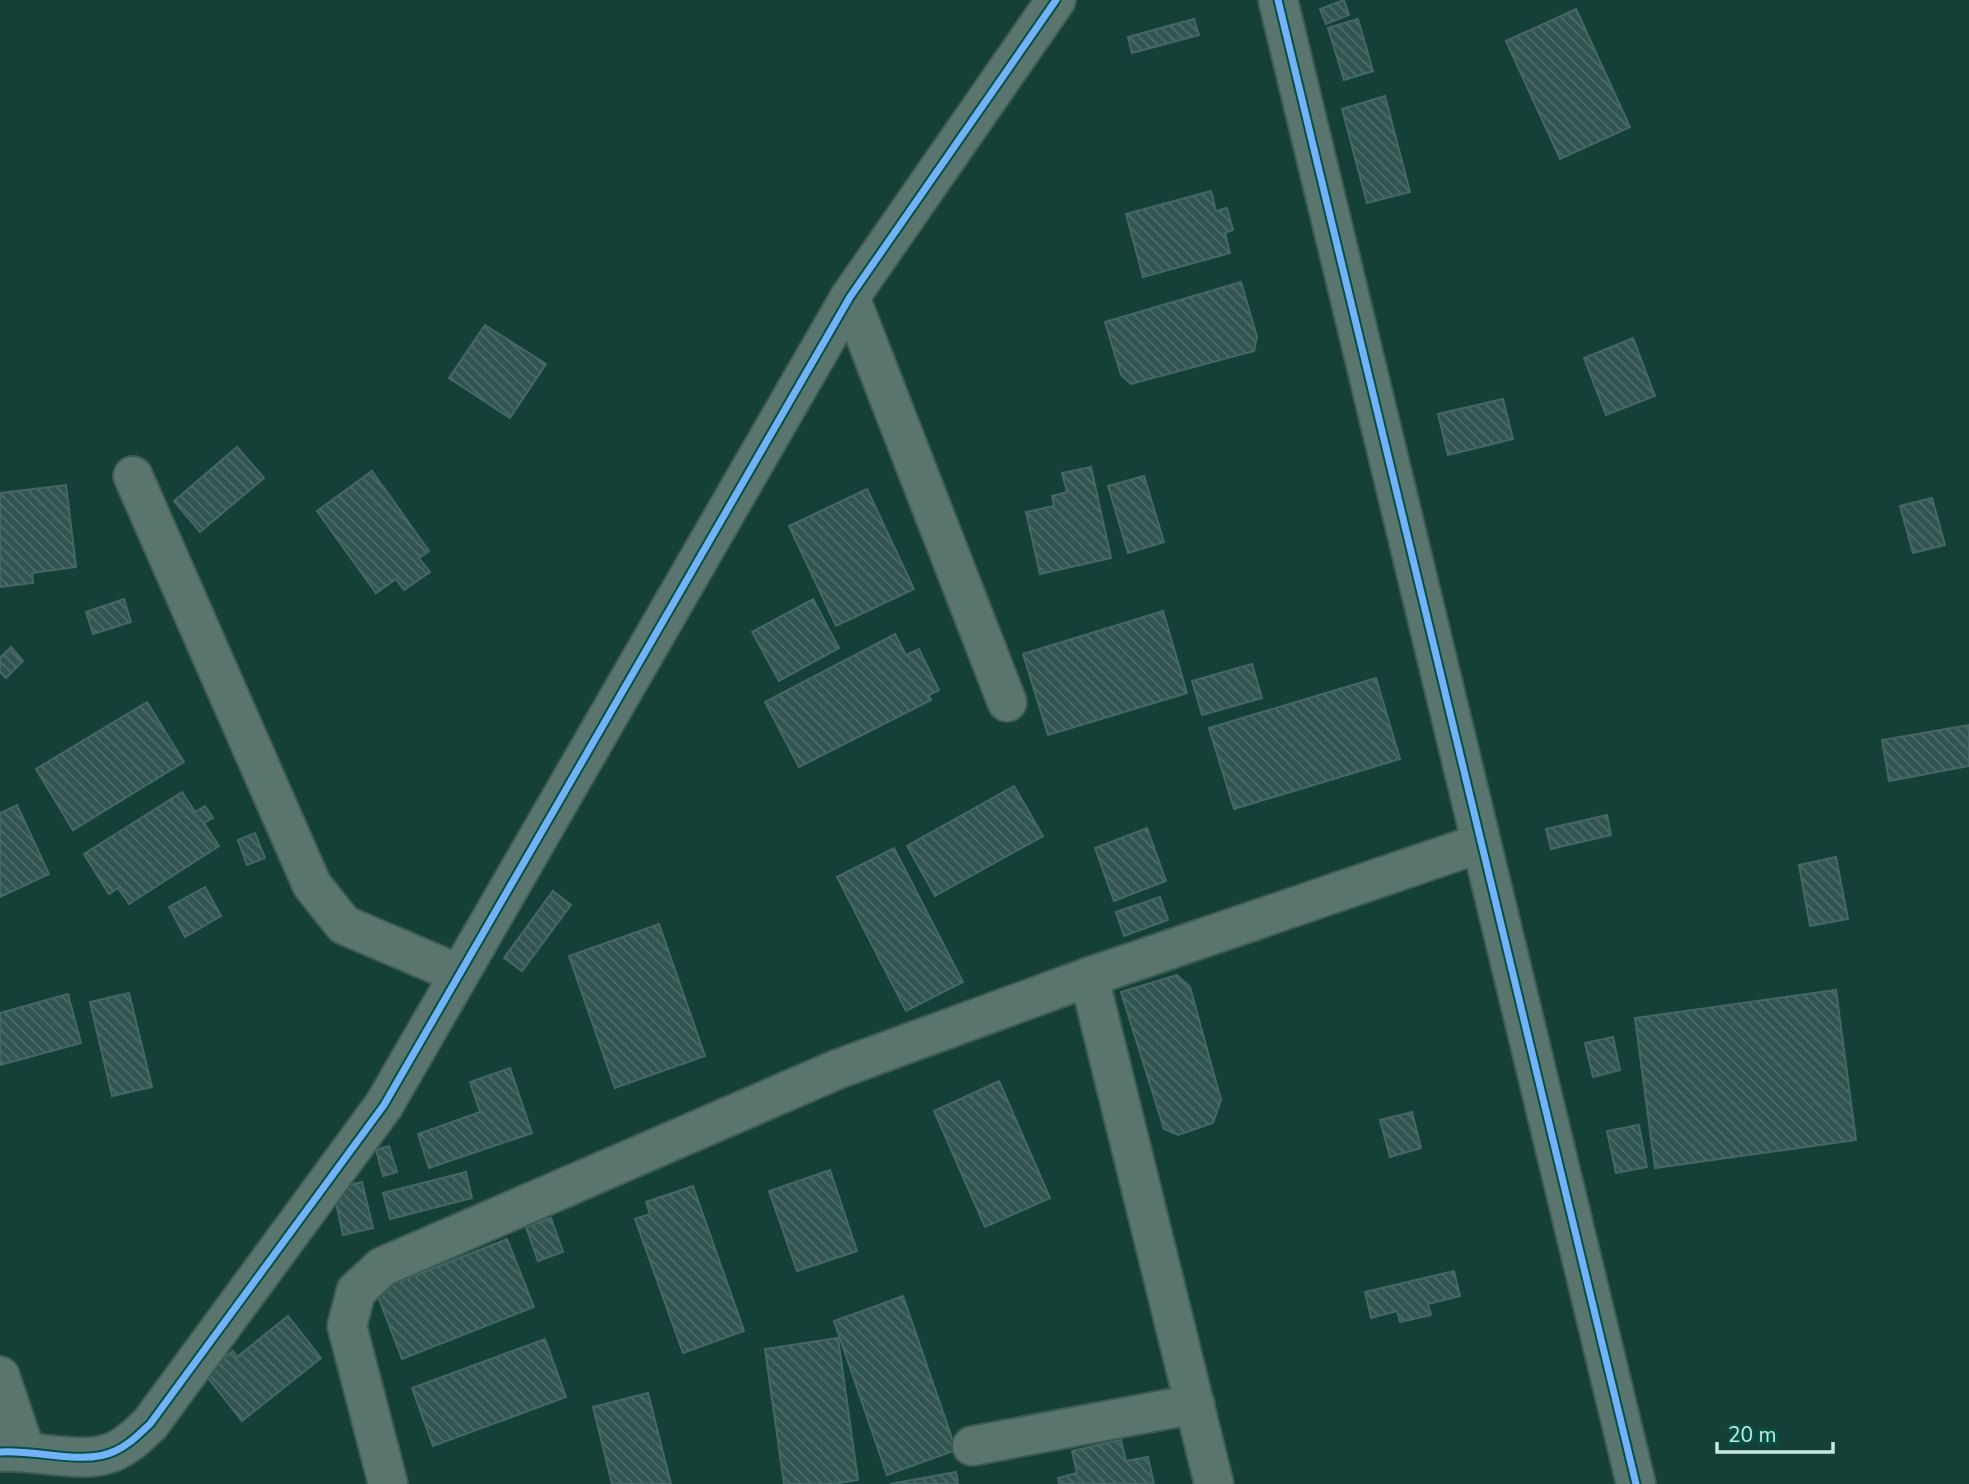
<svg xmlns="http://www.w3.org/2000/svg" width="1969" height="1484" viewBox="0 0 1969 1484" font-family="'Nunito Sans',sans-serif">
<style>
.building{fill:url(#building-back-hatch);stroke:#466864;stroke-width:2}
.lines{fill:none;stroke-linecap:round;stroke-linejoin:round}
.minor-casing{stroke:#3e5a54;stroke-width:42}
.minor{stroke:#5a746e;stroke-width:38}
.cycleway-casing{stroke:#035144;stroke-width:11}
.cycleway{stroke:#73b2f8;stroke-width:7}
</style>
<defs>
<pattern id="building-back-hatch" width="6" height="6" patternUnits="userSpaceOnUse" patternTransform="scale(1.75)"><rect width="6" height="6" fill="#325552"/><path d="M-1 5l2 2M0 0l6 6M5-1l2 2" fill="none" stroke="#4e6d6a"/></pattern>
</defs>
<rect width="100%" height="100%" fill="#144038"/>
<g class="building">
<polygon points="1344,0 1349,15 1326,24 1320,9"/>
<polygon points="1576,9 1630,127 1560,159 1506,41"/>
<polygon points="1194,19 1199,35 1132,53 1128,37"/>
<polygon points="1358,19 1373,71 1344,80 1328,28"/>
<polygon points="1385,96 1410,192 1367,203 1342,109"/>
<polygon points="1211,191 1216,211 1227,208 1233,230 1225,233 1230,253 1143,277 1126,214"/>
<polygon points="1241,282 1257,337 1254,351 1131,384 1121,375 1105,322"/>
<polygon points="485,325 546,364 510,418 449,378"/>
<polygon points="1633,338 1655,396 1606,415 1584,358"/>
<polygon points="1503,399 1513,439 1448,455 1438,414"/>
<polygon points="237,447 264,478 200,532 174,501"/>
<polygon points="1091,467 1111,558 1040,574 1026,512 1054,506 1052,496 1067,492 1062,473"/>
<polygon points="372,471 429,551 419,558 430,572 404,590 396,579 376,593 317,511"/>
<polygon points="1144,476 1164,542 1128,553 1108,486"/>
<polygon points="66,485 76,567 32,573 33,583 0,587 0,493"/>
<polygon points="867,489 914,589 836,626 789,526"/>
<polygon points="1932,498 1945,545 1913,553 1900,506"/>
<polygon points="124,599 131,622 93,634 86,612"/>
<polygon points="813,599 839,648 779,681 752,632"/>
<polygon points="1163,611 1187,693 1048,735 1023,654"/>
<polygon points="895,634 906,655 919,649 939,690 929,695 931,700 799,767 765,702"/>
<polygon points="11,647 23,661 6,678 0,672 0,658"/>
<polygon points="1252,664 1262,698 1202,715 1192,681"/>
<polygon points="1376,678 1400,759 1234,809 1209,728"/>
<polygon points="147,702 184,762 73,830 36,769"/>
<polygon points="1969,725 1969,766 1889,781 1882,740"/>
<polygon points="1014,786 1043,836 935,896 907,846"/>
<polygon points="182,792 195,812 205,806 213,818 204,823 219,846 129,904 118,888 109,894 84,854"/>
<polygon points="17,805 49,874 0,897 0,813"/>
<polygon points="1607,815 1611,835 1551,849 1546,829"/>
<polygon points="1147,828 1166,881 1114,901 1095,848"/>
<polygon points="255,833 265,858 247,865 238,840"/>
<polygon points="894,848 963,982 906,1011 837,877"/>
<polygon points="1836,857 1848,919 1810,926 1799,865"/>
<polygon points="205,887 221,916 185,937 169,907"/>
<polygon points="553,891 571,905 522,971 504,958"/>
<polygon points="1160,897 1168,920 1124,936 1116,912"/>
<polygon points="659,924 705,1056 615,1088 569,956"/>
<polygon points="1177,975 1190,987 1221,1100 1213,1123 1178,1135 1164,1129 1121,992"/>
<polygon points="1836,990 1856,1140 1655,1168 1635,1018"/>
<polygon points="129,993 152,1087 112,1096 90,1002"/>
<polygon points="68,994 81,1043 0,1065 0,1013"/>
<polygon points="1613,1037 1620,1070 1593,1077 1585,1043"/>
<polygon points="510,1068 532,1133 429,1168 418,1134 480,1112 470,1082"/>
<polygon points="999,1081 1050,1198 985,1227 934,1111"/>
<polygon points="1412,1112 1421,1148 1390,1157 1380,1120"/>
<polygon points="1639,1125 1647,1167 1616,1173 1607,1131"/>
<polygon points="389,1146 397,1172 383,1176 376,1150"/>
<polygon points="830,1170 857,1251 797,1271 769,1191"/>
<polygon points="466,1172 472,1198 390,1219 383,1193"/>
<polygon points="362,1182 373,1228 343,1235 333,1189"/>
<polygon points="693,1186 744,1331 683,1353 635,1219 650,1214 646,1202"/>
<polygon points="551,1218 563,1252 538,1261 526,1227"/>
<polygon points="507,1239 534,1307 402,1359 376,1291"/>
<polygon points="1454,1271 1460,1296 1428,1304 1431,1315 1400,1322 1397,1311 1371,1318 1365,1292"/>
<polygon points="903,1296 956,1450 887,1475 834,1321"/>
<polygon points="288,1316 321,1358 242,1421 204,1373 233,1351 237,1357"/>
<polygon points="838,1338 858,1480 834,1484 784,1484 765,1349"/>
<polygon points="545,1339 566,1397 433,1446 412,1388"/>
<polygon points="648,1393 671,1484 612,1484 593,1407"/>
<polygon points="1121,1440 1126,1461 1148,1457 1154,1484 1059,1484 1058,1478 1077,1473 1072,1451"/>
<polygon points="956,1472 958,1484 890,1484"/>
</g>
<g class="lines">
<g class="minor-casing">
<g id="minor">
<polyline points="1278,0 1636,1484"/>
<polyline points="850,297 1007,702"/>
<polyline points="133,476 312,885 344,925 459,974"/>
<polyline points="1089,977 1214,1484"/>
<polyline points="0,1376 25,1450"/>
<polyline points="972,1446 1195,1404"/>
<path d="M0 1452C35 1449 85 1466 115 1451 129 1445 139 1434 150 1424L384 1105 850 297 1056 0"/>
<polyline points="388,1484 347,1326 356,1291 382,1267 838,1069 1089,977 1481,843"/>
</g>
</g>
<use href="#minor" class="minor"/>
<g class="cycleway-casing">
<g id="cycleway">
<polyline points="1278,0 1636,1484"/>
<path d="M0 1452C35 1449 85 1466 115 1451 129 1445 139 1434 150 1424L384 1105 850 297 1056 0"/>
</g>
</g>
<use href="#cycleway" class="cycleway"/>
</g>
<path d="M1717 1442v10h116v-10" fill="none" stroke="#c8e8df" stroke-width="3.5"/>
<text x="1728" y="1442" font-size="21" fill="#c8e8df" stroke="#035144" stroke-width="5" paint-order="stroke">20 m</text>
</svg>
